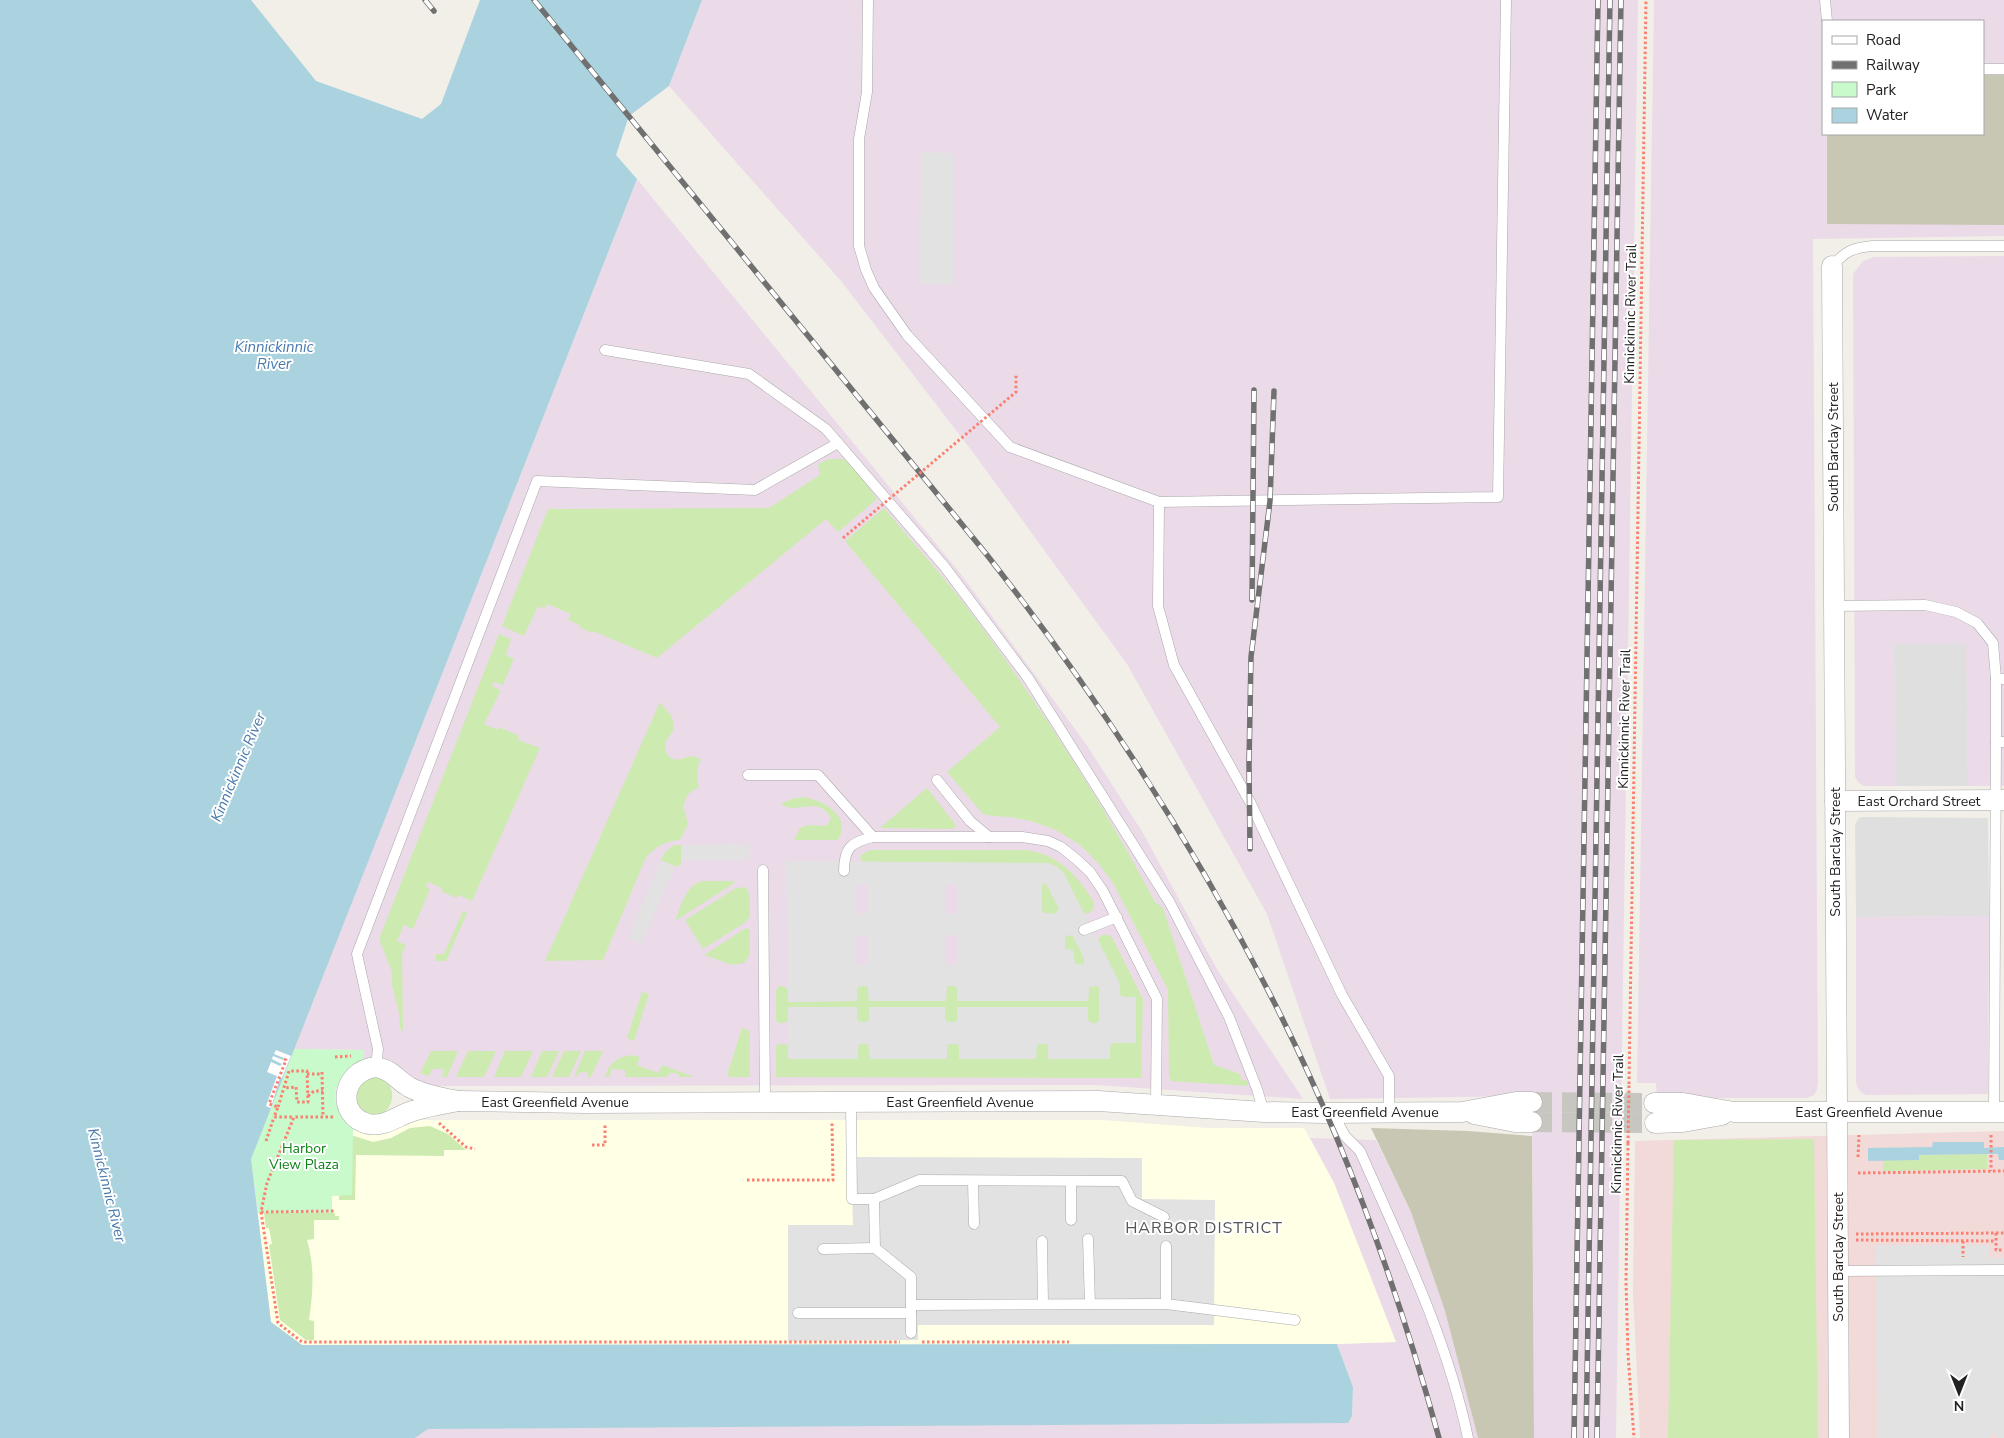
<svg xmlns="http://www.w3.org/2000/svg" width="2004" height="1438" viewBox="0 0 2004 1438" font-family="'Nunito Sans',sans-serif">
<style>
.residential{fill:#e0dfdf}
.commercial{fill:#f2dad9}
.industrial{fill:#ebdbe8;fill-rule:evenodd}
.education{fill:#ffffe5}
.construction{fill:#c7c7b4}
.grass{fill:#cdebb0}
.park{fill:#c8facc}
.parking{fill:#e2e2e2;fill-rule:evenodd}
.water{fill:#aad3df}
.pier{fill:#fff}
.lines{fill:none;stroke-linecap:round;stroke-linejoin:round}
.minor-tunnel{stroke:#c8c6c1;stroke-width:20;stroke-dasharray:20 10;stroke-linecap:butt}
.service-casing{stroke:#a9a9a9;stroke-width:11}
.minor-casing{stroke:#a9a9a9;stroke-width:21}
.path{stroke:#fa8072;stroke-width:3;stroke-dasharray:2.5 2.5;stroke-linecap:butt}
.service{stroke:#fff;stroke-width:10}
.minor{stroke:#fff;stroke-width:20}
.rail-casing{stroke:#707070;stroke-width:5.5}
.rail{stroke:#fff;stroke-width:4;stroke-dasharray:11;stroke-linecap:butt}
.path-bridge{stroke:#fa8072;stroke-width:3;stroke-dasharray:2.5 2.5;stroke-linecap:butt}
.labels{text-anchor:middle;stroke-width:4;stroke-linejoin:round;paint-order:stroke}
.street-label{font-size:14px;fill:#222;stroke:#fff}
.park-label{font-size:14px;fill:#0c8416;stroke:#fff}
.water-label{font-size:15px;font-style:italic;fill:#4a7aab;stroke:#fff}
.quarter-label{font-size:16px;letter-spacing:1px;fill:#555;stroke:#fff}
</style>
<rect width="100%" height="100%" fill="#f2efe9"/>
<g class="residential">
<polygon points="1894,644 1967,644 1968,786 1895,786"/>
<polygon points="1862,817 1988,818 1989,916 1856,917 1855,825 1859,818"/>
</g>
<polygon class="commercial" points="2004,1131 2004,1438 1640,1438 1633,1293 1635,1141"/>
<g class="industrial">
<polygon points="702,0 1638,0 1616,1438 1534,1438 1532,1096 1330,1099 1267,914 1127,664 972,451 841,281 669,86"/>
<path d="M1654 0H2004V236L1813 239 1818 1082 1817 1090 1814 1095 1806 1098H1657L1656 1083H1637ZM1823 21H1983V134H1823Z"/>
<polygon points="637,179 960,573 1086,744 1143,833 1218,971 1303,1099 1097,1085 433,1086 363,1060 363,1050 294,1049"/>
<polygon points="2004,256 2004,786 1968,786 1966,644 1894,644 1895,786 1864,786 1859,783 1855,777 1853,274 1863,261 1874,257"/>
<polygon points="1989,916 1988,1094 1866,1095 1861,1092 1858,1089 1856,1083 1856,917"/>
<polygon points="1310,1138 1376,1140 1411,1212 1445,1311 1478,1438 415,1438 428,1429 1352,1416 1353,1387 1337,1344 1395,1342 1334,1183"/>
</g>
<polygon class="education" points="419,1120 1103,1120 1208,1128 1304,1128 1334,1183 1396,1342 1337,1344 302,1345 271,1322 258,1213 332,1213 332,1196 352,1195 353,1129 366,1135 378,1135 389,1132 408,1122"/>
<g class="construction">
<polygon points="1983,75 2004,75 2004,225 1827,224 1827,134 1983,134"/>
<polygon points="1371,1128 1468,1131 1532,1136 1534,1438 1478,1438 1445,1311 1411,1212"/>
</g>
<g class="grass">
<polygon points="829,459 844,459 855,469 877,499 838,532 826,519 657,658 593,631 592,633 579,627 580,625 568,620 571,614 547,604 544,609 538,606 524,636 502,626 548,509 769,508 820,475 818,464"/>
<path d="M884 508C913 543 944 577 972 614 1040 705 1102 802 1155 902L1163 908 1214 1065 1240 1074 1242 1080 1248 1081V1086L1171 1081 1169 1076 1168 990 1113 883 1099 864 1080 845 1056 830 1031 821 1009 817 992 816 983 814 947 772 1000 727 845 541Z"/>
<polygon points="499,634 511,639 506,655 514,659 503,685 494,682 492,686 501,690 484,724 498,730 499,727 519,736 518,740 540,748 472,901 458,895 456,898 441,891 442,888 428,882 426,887 430,889 413,929 404,925 397,941 406,945 402,954 403,1032 400,1028 399,1013 392,985 392,972 379,939"/>
<path d="M660 702 672 717 674 729 665 743 666 751 669 757 676 760 692 756 701 759C696 769 696 776 699 787L688 794 683 805 688 824 680 840C665 841 657 846 646 857L603 960 545 961Z"/>
<polygon points="927,788 955,824 955,827 952,829 880,828"/>
<path d="M803 797C823 800 853 816 838 840H794L800 828C812 822 817 828 827 825L831 819C820 794 796 816 781 804L791 799Z"/>
<polygon points="674,845 681,845 681,864 677,867 661,860 665,852"/>
<path d="M870 850H1027C1059 855 1078 876 1094 902 1094 908 1093 911 1087 914L1083 912 1063 872 863 862 860 859 861 855Z"/>
<path d="M704 881H733V884L675 921C681 906 686 883 704 881Z"/>
<polygon points="1044,883 1047,885 1059,909 1056,914 1044,913 1042,911 1042,885"/>
<polygon points="746,887 750,896 750,917 743,924 703,949 685,920 736,888"/>
<polygon points="463,911 467,913 446,961 435,961 436,954 444,954"/>
<polygon points="746,928 750,930 750,954 744,963 732,965 704,955"/>
<polygon points="1067,935 1073,936 1085,960 1083,965 1075,964 1065,949 1065,937"/>
<polygon points="1101,935 1109,935 1113,939 1143,999 1141,1078 776,1077 776,1046 779,1044 785,1044 788,1046 788,1059 858,1059 858,1046 860,1044 868,1044 870,1059 947,1059 947,1046 949,1044 956,1044 959,1046 959,1059 1036,1059 1036,1046 1038,1044 1046,1044 1048,1046 1049,1059 1109,1059 1110,1046 1113,1043 1136,998 1124,997 1120,995 1120,984 1098,940"/>
<polygon points="779,986 783,986 788,989 788,1002 856,1001 857,988 859,986 866,986 868,988 869,1001 946,1001 947,986 955,986 957,988 957,1001 1088,1001 1089,987 1097,986 1099,988 1099,1020 1097,1023 1091,1023 1088,1020 1088,1007 958,1007 957,1020 955,1022 947,1022 945,1020 945,1008 869,1007 869,1020 867,1022 859,1022 857,1020 857,1008 788,1007 788,1020 784,1023 778,1023 776,1020 776,990"/>
<polygon points="642,992 649,994 634,1041 627,1038"/>
<polygon points="742,1028 750,1031 750,1077 731,1077 727,1075"/>
<polygon points="431,1051 458,1051 447,1077 442,1077 444,1069 432,1069 429,1076 420,1073"/>
<polygon points="468,1051 496,1051 484,1077 456,1077"/>
<polygon points="505,1051 533,1051 521,1077 494,1077"/>
<polygon points="542,1051 559,1051 547,1077 531,1077"/>
<polygon points="564,1051 581,1051 569,1077 552,1077"/>
<polygon points="585,1051 603,1051 591,1077 588,1077 587,1072 578,1073 578,1076 574,1077"/>
<path d="M630 1055 640 1057 637 1065 658 1073 662 1065 694 1077H680L677 1073H670L667 1077H625V1070L611 1069 610 1077H605C609 1064 617 1057 630 1055Z"/>
<path d="M372 1077C407 1079 391 1126 367 1114 363 1112 360 1109 357 1107L356 1088Z"/>
<polygon points="430,1126 448,1134 466,1150 444,1150 444,1156 356,1155 355,1200 339,1200 339,1187 351,1135 373,1142 391,1138 410,1128"/>
<polygon points="1814,1139 1818,1438 1668,1438 1674,1140"/>
<polygon points="1987,1154 1987,1169 1883,1171 1883,1160 1919,1160 1919,1155"/>
<path d="M264 1213H335V1216H339V1220H314V1239L307 1240C315 1267 313 1292 309 1320L314 1321V1340H306L280 1320 269 1245 272 1244 269 1228H266Z"/>
</g>
<path class="park" d="M294 1049 364 1050 363 1060C332 1074 325 1107 353 1129L352 1195 332 1196V1213H258L251 1159Z"/>
<g class="parking">
<polygon points="921,152 954,153 953,284 920,284"/>
<polygon points="750,844 750,860 681,860 681,845"/>
<polygon points="661,860 675,867 641,944 628,938"/>
<path d="M786 861 1048 863 1056 866 1063 872 1120 984V995L1124 997H1136V1043H1113L1110 1046V1059H1048V1046L1046 1044H1038L1037 1046 1036 1059H959V1046L956 1044H949L947 1046V1059H870L869 1047 868 1044H860L858 1046V1059H788V1007H857V1020L859 1022H867L869 1020V1007H945V1020L948 1022H955L957 1020V1007H1088V1020L1091 1023H1097L1099 1020V988L1097 986 1089 987 1088 1001H957V988L955 986H947L946 989V1001H869L868 988 866 986H860L857 988V1001L788 1002ZM1044 883 1047 885 1059 909 1056 914 1044 913 1042 911V885ZM859 884H866L868 886V911L866 914H858L856 911V886ZM948 884H955L957 886V911L955 914H947L945 911V886ZM859 935H866L868 937V962L866 965H858L856 962V937ZM948 935H955L957 937V962L955 965H947L945 962V937ZM1067 935 1073 936 1085 960 1083 965 1075 964 1073 950 1065 949V937Z"/>
<polygon points="851,1157 1142,1158 1142,1199 1215,1200 1214,1325 918,1325 918,1340 788,1341 788,1225 853,1225"/>
<polygon points="1876,1245 1989,1245 1990,1258 2004,1258 2004,1438 1997,1438 1996,1434 1993,1433 1990,1438 1877,1438"/>
</g>
<g class="water">
<polygon points="0,0 251,0 316,81 422,119 441,104 480,0 702,0 669,86 629,116 616,155 637,179 251,1159 271,1322 302,1345 1337,1344 1353,1387 1352,1416 1348,1423 428,1429 415,1438 0,1438"/>
<polygon points="1933,1142 1984,1142 1984,1148 2004,1147 2004,1160 1999,1160 1998,1154 1987,1154 1919,1155 1919,1160 1868,1161 1868,1148 1932,1147"/>
</g>
<polygon class="pier" points="276,1050 291,1056 282,1078 280,1078 271,1108 266,1106 277,1076 267,1072 271,1062 280,1066 282,1064 272,1059 273,1056 283,1060 284,1058 274,1054"/>
<g class="lines">
<g class="minor-tunnel">
<polyline points="1532,1102 1654,1103"/>
<polyline points="1532,1122 1655,1123"/>
</g>
<g class="service-casing">
<g id="service">
<polyline points="868,0 867,92 859,139 859,246 866,270 874,288 907,335 1010,447 1159,502 1498,497 1506,0"/>
<polyline points="1825,0 1827,21"/>
<polyline points="1983,69 2004,69"/>
<path d="M1832 266C1846 251 1852 248 1872 246H2004"/>
<polyline points="605,350 749,374 826,429 944,566 1028,678 1170,903 1229,1017 1257,1089 1264,1112"/>
<polyline points="1159,502 1158,606 1174,665 1250,802 1342,995 1389,1076 1389,1112"/>
<polyline points="1834,606 1925,605 1956,612 1977,623 1993,643 1996,679 2004,679"/>
<polyline points="1996,679 1996,742"/>
<polyline points="748,775 818,775 873,837"/>
<polyline points="937,780 970,821 989,837 1022,837 1048,841 1061,847 1076,859 1090,872 1103,891 1157,999 1156,1104"/>
<polyline points="763,870 765,1102"/>
<path d="M844 871C844 848 851 842 873 837H989"/>
<polyline points="1084,930 1117,917"/>
<polyline points="376,1067 378,1049 357,954 537,481 755,490 838,443"/>
<polyline points="851,1102 852,1199 874,1199 919,1180 1122,1181 1132,1201 1164,1217"/>
<polyline points="1994,1112 1996,742 2004,742"/>
<path d="M1333 1113 1345 1136 1360 1151C1401 1244 1447 1338 1468 1438"/>
<polyline points="973,1181 974,1224"/>
<polyline points="1071,1181 1071,1220"/>
<polyline points="874,1199 875,1248 911,1277 911,1333"/>
<polyline points="1088,1239 1090,1304"/>
<polyline points="1042,1241 1043,1304"/>
<polyline points="823,1249 875,1248"/>
<polyline points="1838,1271 2004,1270"/>
<polyline points="1166,1304 1166,1246"/>
<polyline points="911,1305 1166,1304 1295,1320"/>
<polyline points="798,1313 911,1313"/>
</g>
</g>
<g class="minor-casing">
<g id="minor">
<polyline points="1832,266 1839,1438"/>
<polyline points="1835,801 2004,800"/>
<path d="M376 1067C395 1071 395 1079 409 1087 424 1095 442 1098 458 1101 443 1104 428 1106 413 1111 398 1115 386 1127 369 1124 336 1117 340 1071 376 1067Z"/>
<polyline points="458,1101 585,1103 1098,1101 1264,1112 1325,1113 1462,1112 1516,1102 1532,1102"/>
<polyline points="1654,1103 1683,1103 1734,1112 2004,1112"/>
<polyline points="1474,1114 1515,1122 1532,1122"/>
<polyline points="1655,1123 1683,1122 1722,1115"/>
</g>
</g>
<g class="path">
<polyline points="335,1057 351,1056"/>
<polyline points="284,1059 286,1060 269,1104 278,1107 274,1117 294,1117"/>
<polyline points="322,1072 323,1117"/>
<polyline points="307,1074 322,1074"/>
<polyline points="1629,1084 1646,0"/>
<polyline points="308,1096 314,1091 323,1091"/>
<polyline points="278,1107 289,1071 307,1071 308,1102 297,1102 296,1087 284,1088"/>
<polyline points="333,1117 294,1117 267,1183 261,1212 278,1323 302,1342 900,1342"/>
<polyline points="439,1123 466,1147 475,1149"/>
<polyline points="1991,1135 1991,1171"/>
<polyline points="266,1141 274,1117"/>
<polyline points="1628,1143 1626,1282 1628,1354 1634,1438"/>
<polyline points="592,1145 605,1145 605,1124"/>
<polyline points="1858,1157 1859,1135"/>
<polyline points="1858,1173 2004,1171"/>
<polyline points="747,1180 833,1180 832,1123"/>
<polyline points="261,1212 335,1211"/>
<polyline points="1996,1233 1996,1250 2004,1250"/>
<polyline points="1856,1234 2004,1233"/>
<polyline points="1856,1240 1996,1241"/>
<polyline points="1963,1241 1963,1257"/>
<polyline points="922,1342 1069,1342"/>
</g>
<use href="#service" class="service"/>
<use href="#minor" class="minor"/>
<g class="rail-casing">
<g id="rail">
<polyline points="425,0 434,11"/>
<path d="M534 0 987 555C1100 699 1199 852 1281 1016 1348 1150 1399 1293 1439 1438"/>
<polyline points="1252,600 1254,390"/>
<polyline points="1250,849 1249,764 1251,657 1270,501 1274,391"/>
<polyline points="1574,1438 1598,0"/>
<polyline points="1586,1438 1610,0"/>
<polyline points="1597,1438 1621,0"/>
</g>
</g>
<use href="#rail" class="rail"/>
<g class="path-bridge">
<polyline points="843,538 1016,392 1016,375"/>
<polyline points="1628,1143 1629,1084"/>
</g>
</g>
<g class="labels">
<g class="street-label">
<text transform="translate(1630 314) rotate(-89)" y="5">Kinnickinnic River Trail</text>
<text transform="translate(1833 447) rotate(-90)" y="5">South Barclay Street</text>
<text transform="translate(1624 719) rotate(-89)" y="5">Kinnickinnic River Trail</text>
<text x="1919" y="806">East Orchard Street</text>
<text transform="translate(1835 852) rotate(-90)" y="5">South Barclay Street</text>
<text x="555" y="1107">East Greenfield Avenue</text>
<text x="960" y="1107">East Greenfield Avenue</text>
<text x="1365" y="1117">East Greenfield Avenue</text>
<text x="1869" y="1117">East Greenfield Avenue</text>
<text transform="translate(1617 1124) rotate(-89)" y="5">Kinnickinnic River Trail</text>
<text transform="translate(1838 1257) rotate(-90)" y="5">South Barclay Street</text>
</g>
<g class="park-label">
<text x="304" y="1153">Harbor<tspan x="304" dy="16">View Plaza</tspan></text>
</g>
<g class="water-label">
<text x="274" y="352">Kinnickinnic<tspan x="274" dy="17">River</tspan></text>
<text transform="translate(238 767) rotate(-67)" y="5">Kinnickinnic River</text>
<text transform="translate(107 1185) rotate(76)" y="5">Kinnickinnic River</text>
</g>
<g class="quarter-label">
<text x="1204" y="1233">HARBOR DISTRICT</text>
</g>
</g>
<rect x="1822" y="20" width="162" height="115" fill="#ffffff" stroke="#a7a7a7"/>
<rect x="1832" y="36" width="25" height="8" fill="#ffffff" stroke="#a7a7a7"/>
<text x="1866" y="45" font-size="15" fill="#222222">Road</text>
<rect x="1832" y="61" width="25" height="8" fill="#707070" stroke="#a7a7a7"/>
<text x="1866" y="70" font-size="15" fill="#222222">Railway</text>
<rect x="1832" y="82" width="25" height="15" fill="#c8facc" stroke="#a7a7a7"/>
<text x="1866" y="95" font-size="15" fill="#222222">Park</text>
<rect x="1832" y="108" width="25" height="15" fill="#aad3df" stroke="#a7a7a7"/>
<text x="1866" y="120" font-size="15" fill="#222222">Water</text>
<g transform="translate(1959 1393) rotate(180)" stroke="#ffffff" stroke-width="4" paint-order="stroke">
<path d="M0-4L9 19L0 12L-9 19Z" fill="#222222"/>
<text y="-8" font-size="14" font-weight="bold" text-anchor="middle" fill="#222222">N</text>
</g>
</svg>
